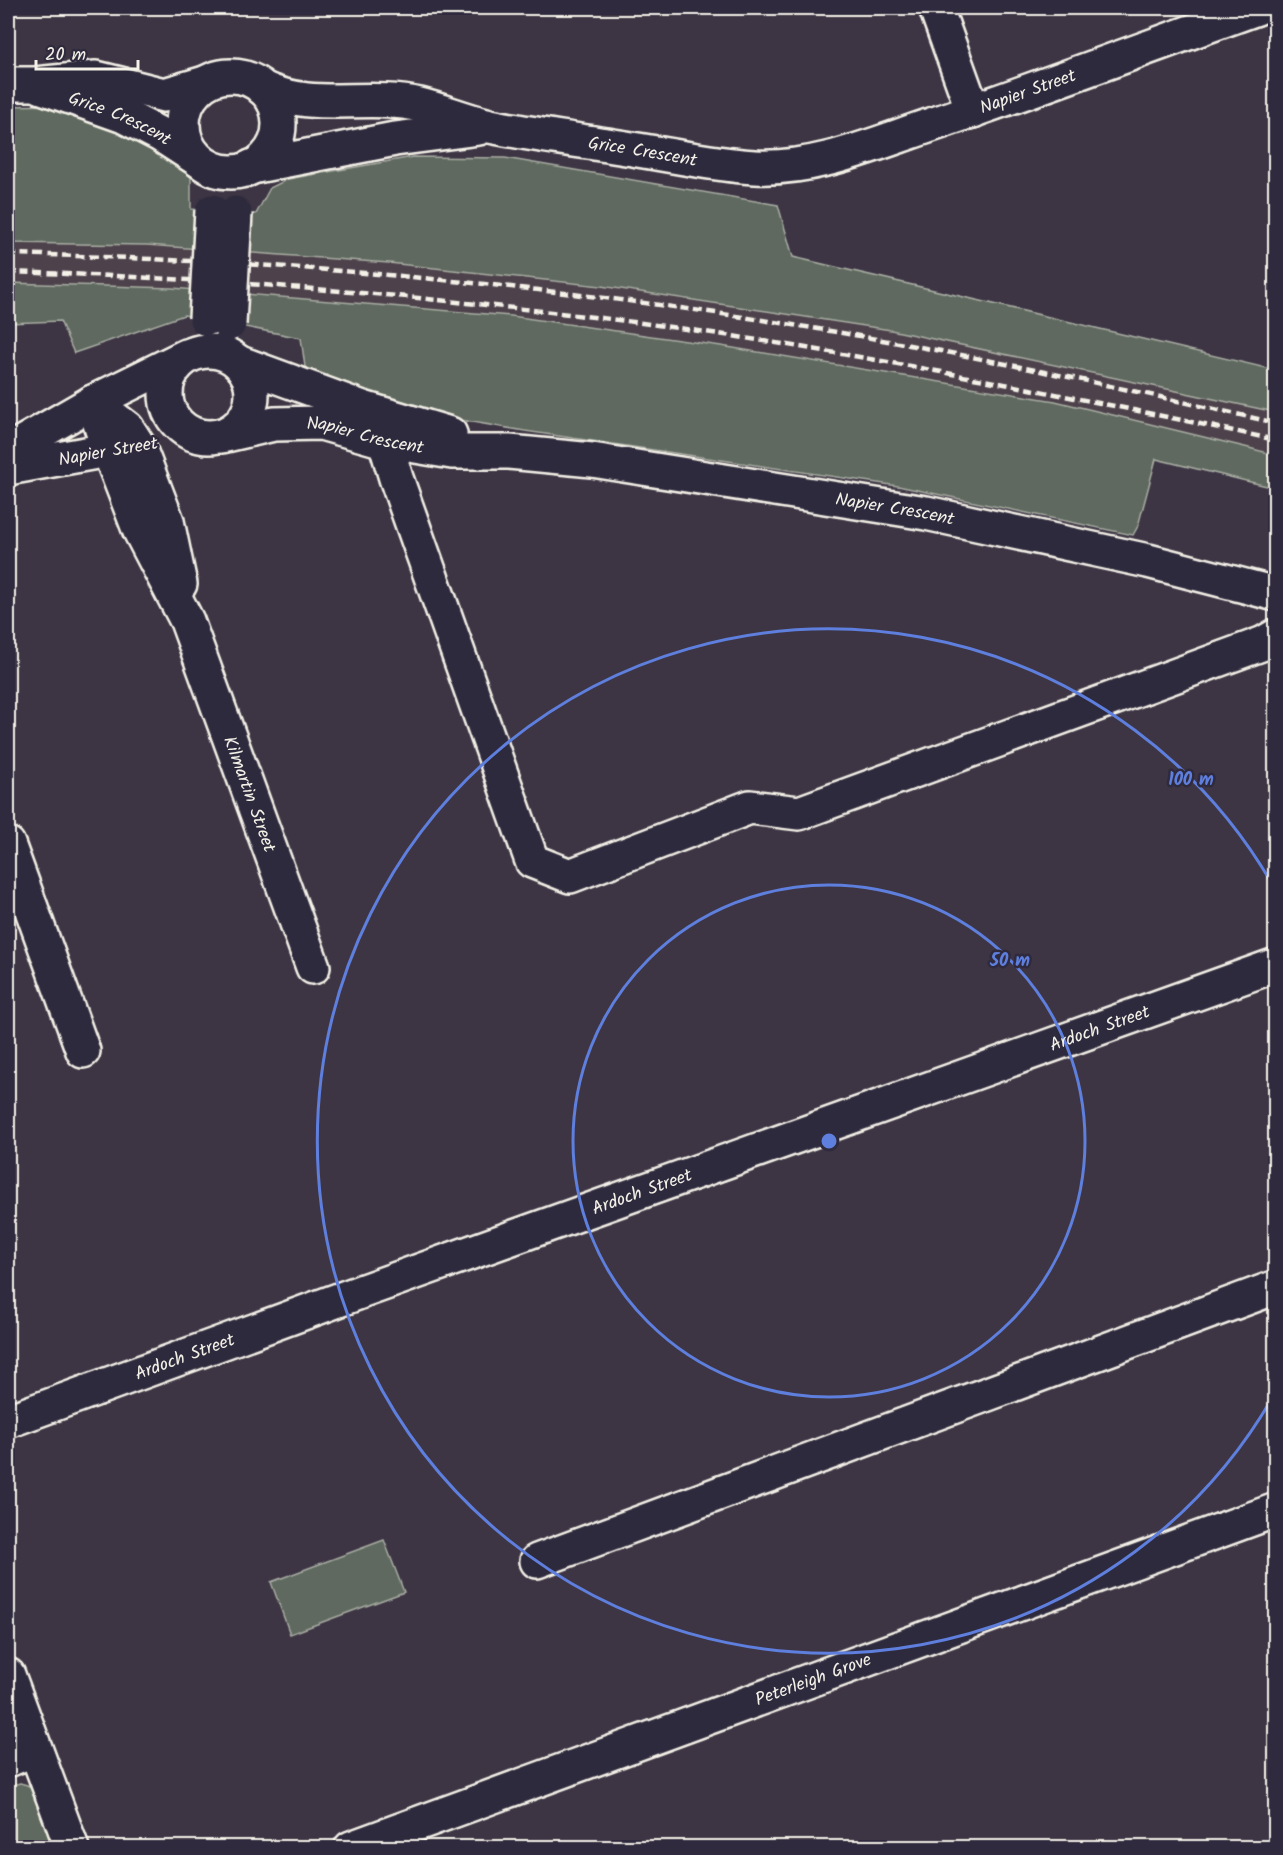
<svg xmlns="http://www.w3.org/2000/svg" width="1283" height="1855" viewBox="0 0 1283 1855" font-family="Kalam,sans-serif">
<style>
.built{fill:#4d424c}
.green{fill:#5e695e;stroke:#a9ada3;stroke-width:1.5}
.lines{fill:none;stroke-linecap:round;stroke-linejoin:round}
.minor-casing{stroke:#f4f1e8;stroke-width:38}
.minor{stroke:#2f2a3d;stroke-width:33}
.rail{stroke:#f4f1e8;stroke-width:4.5;stroke-dasharray:9 4.5;stroke-linecap:butt}
.minor-bridge-casing{stroke:#f4f1e8;stroke-width:38;stroke-linecap:butt}
.minor-bridge{stroke:#2f2a3d;stroke-width:33}
.ring{fill:none;stroke:#5e7fdd;stroke-width:3}
.labels{text-anchor:middle;stroke-width:5;stroke-linejoin:round;paint-order:stroke}
.street-label{font-size:18px;fill:#f4f1e8;stroke:#2f2a3d}
.centre{fill:#5e7fdd;stroke:#2f2a3d;stroke-width:3}
.ring-label{font-size:18px;text-anchor:middle;font-weight:bold;fill:#5e7fdd;stroke:#2f2a3d;stroke-width:5;stroke-linejoin:round;paint-order:stroke}
</style>
<rect width="100%" height="100%" fill="#3d3544"/>
<filter id="ink" filterUnits="userSpaceOnUse"><feTurbulence type="fractalNoise" baseFrequency=".0167" numOctaves="2"/><feDisplacementMap in="SourceGraphic" scale="12" xChannelSelector="R" yChannelSelector="G"/><feConvolveMatrix kernelMatrix="1 2 1 2 8 2 1 2 1" color-interpolation-filters="sRGB"/></filter>
<g filter="url(#ink)">
<polygon class="built" points="8,243 147,245 389,263 601,286 819,318 891,330 1275,412 1275,455 1055,401 721,346 511,316 172,288 8,283"/>
<g class="green">
<polygon points="59,105 162,151 191,176 191,209 256,214 270,188 288,179 413,157 505,158 778,205 793,257 1275,370 1275,412 891,330 601,286 389,263 147,245 8,243 8,106"/>
<polygon points="8,283 172,288 511,316 721,346 1055,401 1249,448 1275,455 1275,488 1156,459 1138,526 1133,535 898,486 525,431 414,412 306,374 301,338 184,315 74,353 60,321 8,323"/>
<polygon points="384,1540 404,1592 290,1634 271,1582"/>
<polygon points="20,1783 27,1785 34,1790 56,1847 8,1848 8,1786"/>
</g>
<g class="lines">
<g class="minor-casing">
<g id="minor">
<polyline points="936,8 973,111"/>
<circle cx="231" cy="124" r="48"/>
<polyline points="8,84 35,84 96,78 164,95 205,83"/>
<path id="s1" d="M42 87 124 116 159 134 199 160"/>
<path id="s2" d="M262 88C312 112 367 93 420 105 445 111 469 122 495 127 542 136 590 142 638 150 676 156 716 165 755 167 816 170 874 144 931 125 1040 88 1148 47 1257 8"/>
<polyline points="251,167 395,139 479,128"/>
<circle cx="209" cy="394" r="43"/>
<polyline points="240,363 363,408 450,434"/>
<path id="s3" d="M93 402 109 451 139 529 187 621 313 967"/>
<polyline points="93,402 127,428 138,445 167,521 180,584"/>
<path id="s4" d="M222 436 274 424 321 423 385 441 452 452H509L592 460 926 513 1148 561 1276 594"/>
<polyline points="385,441 396,478 532,861 570,876 750,807 799,813 1264,643 1276,636"/>
<polyline points="8,451 93,402 186,356"/>
<polyline points="8,468 130,446"/>
<polyline points="8,844 83,1051"/>
<path id="s5" d="M8 1421 363 1291 1276 965"/>
<polyline points="537,1561 1276,1287"/>
<polyline points="8,1675 72,1848"/>
<polyline points="8,1760 35,1749"/>
<path id="s6" d="M351 1848 1276 1510"/>
</g>
</g>
<use href="#minor" class="minor"/>
<g class="rail">
<path d="M8 254C307 261 609 290 904 344 1028 367 1152 395 1276 423"/>
<path d="M8 272C151 276 295 286 438 300 534 310 630 320 725 335 910 363 1093 401 1276 440"/>
</g>
<g class="minor-bridge-casing">
<g id="minor-bridge">
<polyline points="206,319 212,211"/>
<polyline points="229,324 235,213"/>
</g>
</g>
<use href="#minor-bridge" class="minor-bridge"/>
</g>
</g>
<g class="ring">
<circle cx="829" cy="1141" r="256"/>
<path d="M1275 1393A512 512 0 1 1 1275 889"/>
</g>
<g class="labels">
<g class="street-label">
<text dy="6" stroke="none"><textPath href="#s2" startOffset="786">Napier Street</textPath></text>
<text dy="6" stroke="none"><textPath href="#s1" startOffset="84">Grice Crescent</textPath></text>
<text dy="6" stroke="none"><textPath href="#s2" startOffset="388">Grice Crescent</textPath></text>
<text dy="6" stroke="none"><textPath href="#s4" startOffset="146">Napier Crescent</textPath></text>
<text transform="translate(108 451) rotate(-10)" y="6">Napier Street</text>
<text dy="6" stroke="none"><textPath href="#s4" startOffset="682">Napier Crescent</textPath></text>
<text dy="6" stroke="none"><textPath href="#s3" startOffset="423">Kilmartin Street</textPath></text>
<text dy="6" stroke="none"><textPath href="#s5" startOffset="1160">Ardoch Street</textPath></text>
<text dy="6" stroke="none"><textPath href="#s5" startOffset="674">Ardoch Street</textPath></text>
<text dy="6" stroke="none"><textPath href="#s5" startOffset="188">Ardoch Street</textPath></text>
<text dy="6" stroke="none"><textPath href="#s6" startOffset="492">Peterleigh Grove</textPath></text>
</g>
</g>
<circle cx="829" cy="1141" r="9" class="centre"/>
<g class="ring-label">
<text x="1191" y="785">100 m</text>
<text x="1010" y="966">50 m</text>
</g>
<rect width="1283" height="1855" fill="none" stroke="#2f2a3d" stroke-width="30"/>
<rect x="15" y="15" width="1253" height="1825" fill="none" stroke="#f4f1e8" stroke-width="2" filter="url(#ink)"/>
<path d="M36 60v9h102v-9" fill="none" stroke="#f4f1e8" stroke-width="3"/>
<text x="45" y="60" font-size="18" fill="#f4f1e8" stroke="#2f2a3d" stroke-width="4.5" paint-order="stroke">20 m</text>
</svg>
